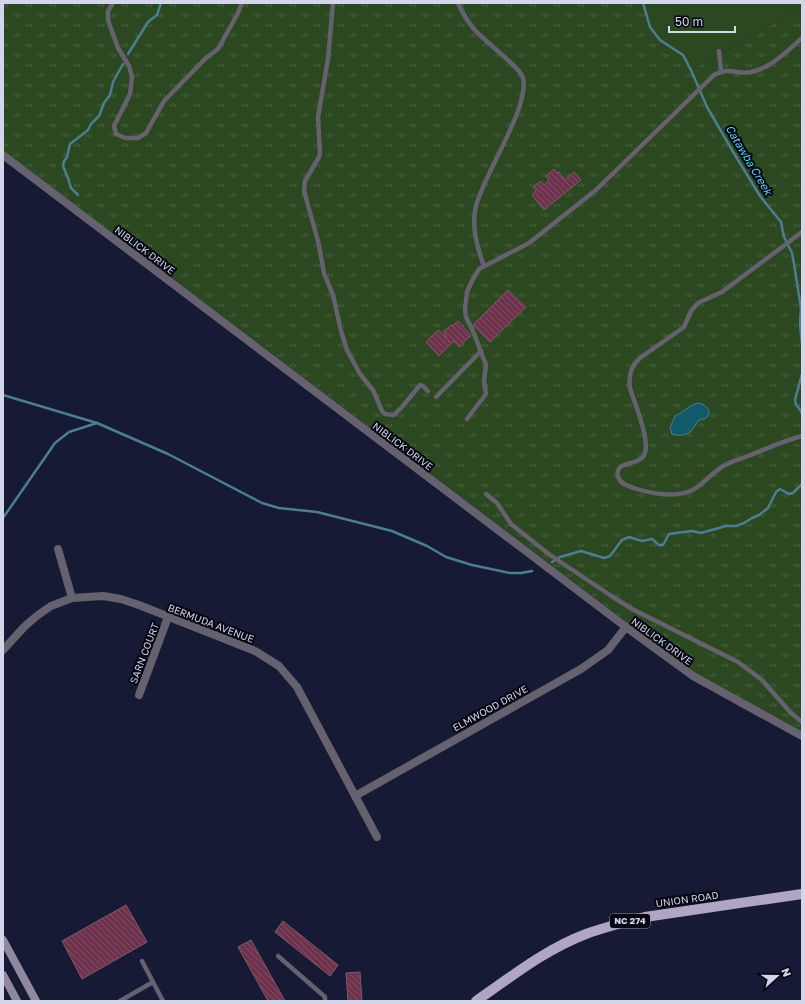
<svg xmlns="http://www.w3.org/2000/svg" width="805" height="1004" viewBox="0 0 805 1004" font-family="'Golos Text',sans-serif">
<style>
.grass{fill:url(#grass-tufts)}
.green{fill:#2b4821}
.water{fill:#12596c;stroke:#4c7e91}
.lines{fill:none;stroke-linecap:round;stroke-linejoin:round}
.stream{stroke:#4c7e91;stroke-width:2.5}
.building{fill:url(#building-back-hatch);stroke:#7d5a67}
.lane{stroke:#66616f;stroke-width:4.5}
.street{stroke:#66616f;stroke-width:8}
.secondary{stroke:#90889e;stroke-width:8}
.primary{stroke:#b0a6c3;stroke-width:10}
.labels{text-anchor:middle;stroke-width:4;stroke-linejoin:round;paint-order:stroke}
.shield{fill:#050611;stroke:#9498a8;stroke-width:1}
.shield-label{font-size:9px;font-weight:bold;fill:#d2d6e8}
.street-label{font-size:10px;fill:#d2d6e8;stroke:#050611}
.water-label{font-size:11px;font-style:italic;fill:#54d3f7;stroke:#050611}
</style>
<defs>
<pattern id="grass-tufts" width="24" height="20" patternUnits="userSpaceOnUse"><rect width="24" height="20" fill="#2b4821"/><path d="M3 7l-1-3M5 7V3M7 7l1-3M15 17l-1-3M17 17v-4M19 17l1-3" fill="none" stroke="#496241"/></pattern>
<pattern id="building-back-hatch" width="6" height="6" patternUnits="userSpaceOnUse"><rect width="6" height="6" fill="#6e324c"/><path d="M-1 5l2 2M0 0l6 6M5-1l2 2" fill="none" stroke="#824f66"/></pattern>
</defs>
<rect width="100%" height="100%" fill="#161a34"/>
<polygon class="grass" points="3,3 643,3 650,27 660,40 683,55 691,70 802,7 802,733 694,673 3,150"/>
<polygon class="green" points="643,3 802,3 802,7 691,70 683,55 660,40 650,27"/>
<path class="water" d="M698 403C705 404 714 411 706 418 703 420 700 419 698 421 696 423 696 425 694 427 689 435 681 437 672 434L670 428 675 416C684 412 689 405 698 403Z"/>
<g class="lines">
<g class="stream">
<polyline points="643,3 650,27 660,40 683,55 691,70 707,107 732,150 760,196 781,222 784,237 792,253 794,264 801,308 800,324 802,344"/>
<polyline points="128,54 148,22 157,15 161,3"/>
<polyline points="78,195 71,188 68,178 63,166 64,161 67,157 70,144 88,130 91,124 99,116 104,103 110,95 113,82 123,64"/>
<polyline points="802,374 795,400 796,404 802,413"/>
<polyline points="3,395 97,423 168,454 262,503 279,508 317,512 392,531 427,546 446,557 472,565 510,573 521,573 532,571"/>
<polyline points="3,518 55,443 69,432 97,423"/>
<polyline points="552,562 560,557 581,551 604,558 610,556 622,540 629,537 642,541 652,539 659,545 663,545 669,534 692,531 701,533 726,526 736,526 744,523 752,518 759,515 768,508 776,492 780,489 789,494 793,493 802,484"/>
</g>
</g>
<g class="building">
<polygon points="554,169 557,173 559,172 565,180 574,172 581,180 544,210 532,195 536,191 533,187 541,181 544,185 549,180 546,176"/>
<polygon points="508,290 526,307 490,342 473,325"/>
<polygon points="458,321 471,335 459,347 454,341 439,356 426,342 438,330 446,337 447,336 443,332 451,325 452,326"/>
<polygon points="126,905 147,942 82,979 62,941"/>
<polygon points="283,921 338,965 330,976 275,932"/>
<polygon points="251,940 285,1001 268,1001 238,947"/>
<polygon points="360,972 362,1001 348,1001 346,973"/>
</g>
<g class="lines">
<g class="lane">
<polyline points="113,3 108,11 108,20 118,48 129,66 132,77 130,94 114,126 116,134 125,138 138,138 146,133 164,101 205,59 218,49 237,15 242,3"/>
<polyline points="333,3 328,59 318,117 320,153 319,157 305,181 304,191 318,241 324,273 333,295 341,331 347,350 360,374 373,390 382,411 385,414 394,415 402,407 420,385 423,386 428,391"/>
<path d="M458 3C462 12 467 21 474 29 484 41 520 67 523 78 530 107 484 174 476 206 471 226 477 247 484 266"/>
<polyline points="719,51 721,71"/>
<path d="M802 232 722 292 698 303 691 311 684 327 640 358C631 366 628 375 630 388 634 402 653 445 643 457 637 463 627 463 620 467 614 475 620 483 628 486 647 493 678 500 696 488 706 481 714 471 725 465 732 461 740 459 748 456 766 449 783 441 802 436"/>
<polyline points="436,397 481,351"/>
<path d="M467 419 486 394 484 381 486 365 473 331 466 317 465 309 467 292 472 281 479 269 529 243 596 190 714 75C730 66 736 75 751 72 771 68 787 51 802 38"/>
<polyline points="486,494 497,503 511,524 550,555 613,597 632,609 738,662 762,680 791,713 802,722"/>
<polyline points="278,956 325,997 325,1001"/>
<polyline points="142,961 153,982"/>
<polyline points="120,1001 153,982 163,1001"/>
</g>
<g class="street">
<polyline points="3,155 626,627 693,676 802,736"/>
<polyline points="58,549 72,598"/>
<polyline points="3,650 25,626 38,615 51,606 72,598 103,596 121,599 139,605 255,651 279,666 297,687 377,837"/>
<polyline points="139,695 168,617"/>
<polyline points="355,796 581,669 608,650 626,627"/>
</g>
<g class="secondary">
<polyline points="3,940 36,1001"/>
<polyline points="3,975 17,1001"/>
</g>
<path class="primary" d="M476 1001C511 977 546 949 586 934 605 927 625 922 645 917L802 894"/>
</g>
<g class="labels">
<rect class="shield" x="610" y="914" width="40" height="14" rx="3"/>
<g class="shield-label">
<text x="630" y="924">NC 274</text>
</g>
<g class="street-label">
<text transform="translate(145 250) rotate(37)" y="4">NIBLICK DRIVE</text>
<text transform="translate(403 446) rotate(37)" y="4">NIBLICK DRIVE</text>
<text transform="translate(211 623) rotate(21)" y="4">BERMUDA AVENUE</text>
<text transform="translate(662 641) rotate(36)" y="4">NIBLICK DRIVE</text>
<text transform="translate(144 653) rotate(-69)" y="4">SARN COURT</text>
<text transform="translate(490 708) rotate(-29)" y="4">ELMWOOD DRIVE</text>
<text transform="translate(687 899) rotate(-8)" y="4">UNION ROAD</text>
</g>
<g class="water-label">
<text transform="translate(749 160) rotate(59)" y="4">Catawba Creek</text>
</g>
</g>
<rect width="805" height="1004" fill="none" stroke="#d2d6e8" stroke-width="8"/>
<g transform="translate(777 976) rotate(69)" stroke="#050611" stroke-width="3" paint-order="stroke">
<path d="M0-3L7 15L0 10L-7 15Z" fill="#d2d6e8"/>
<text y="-6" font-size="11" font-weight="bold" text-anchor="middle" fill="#d2d6e8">N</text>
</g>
<path d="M669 26v6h66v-6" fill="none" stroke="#d2d6e8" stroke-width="2"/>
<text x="675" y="26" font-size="12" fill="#d2d6e8" stroke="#050611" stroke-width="3" paint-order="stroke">50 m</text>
</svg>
